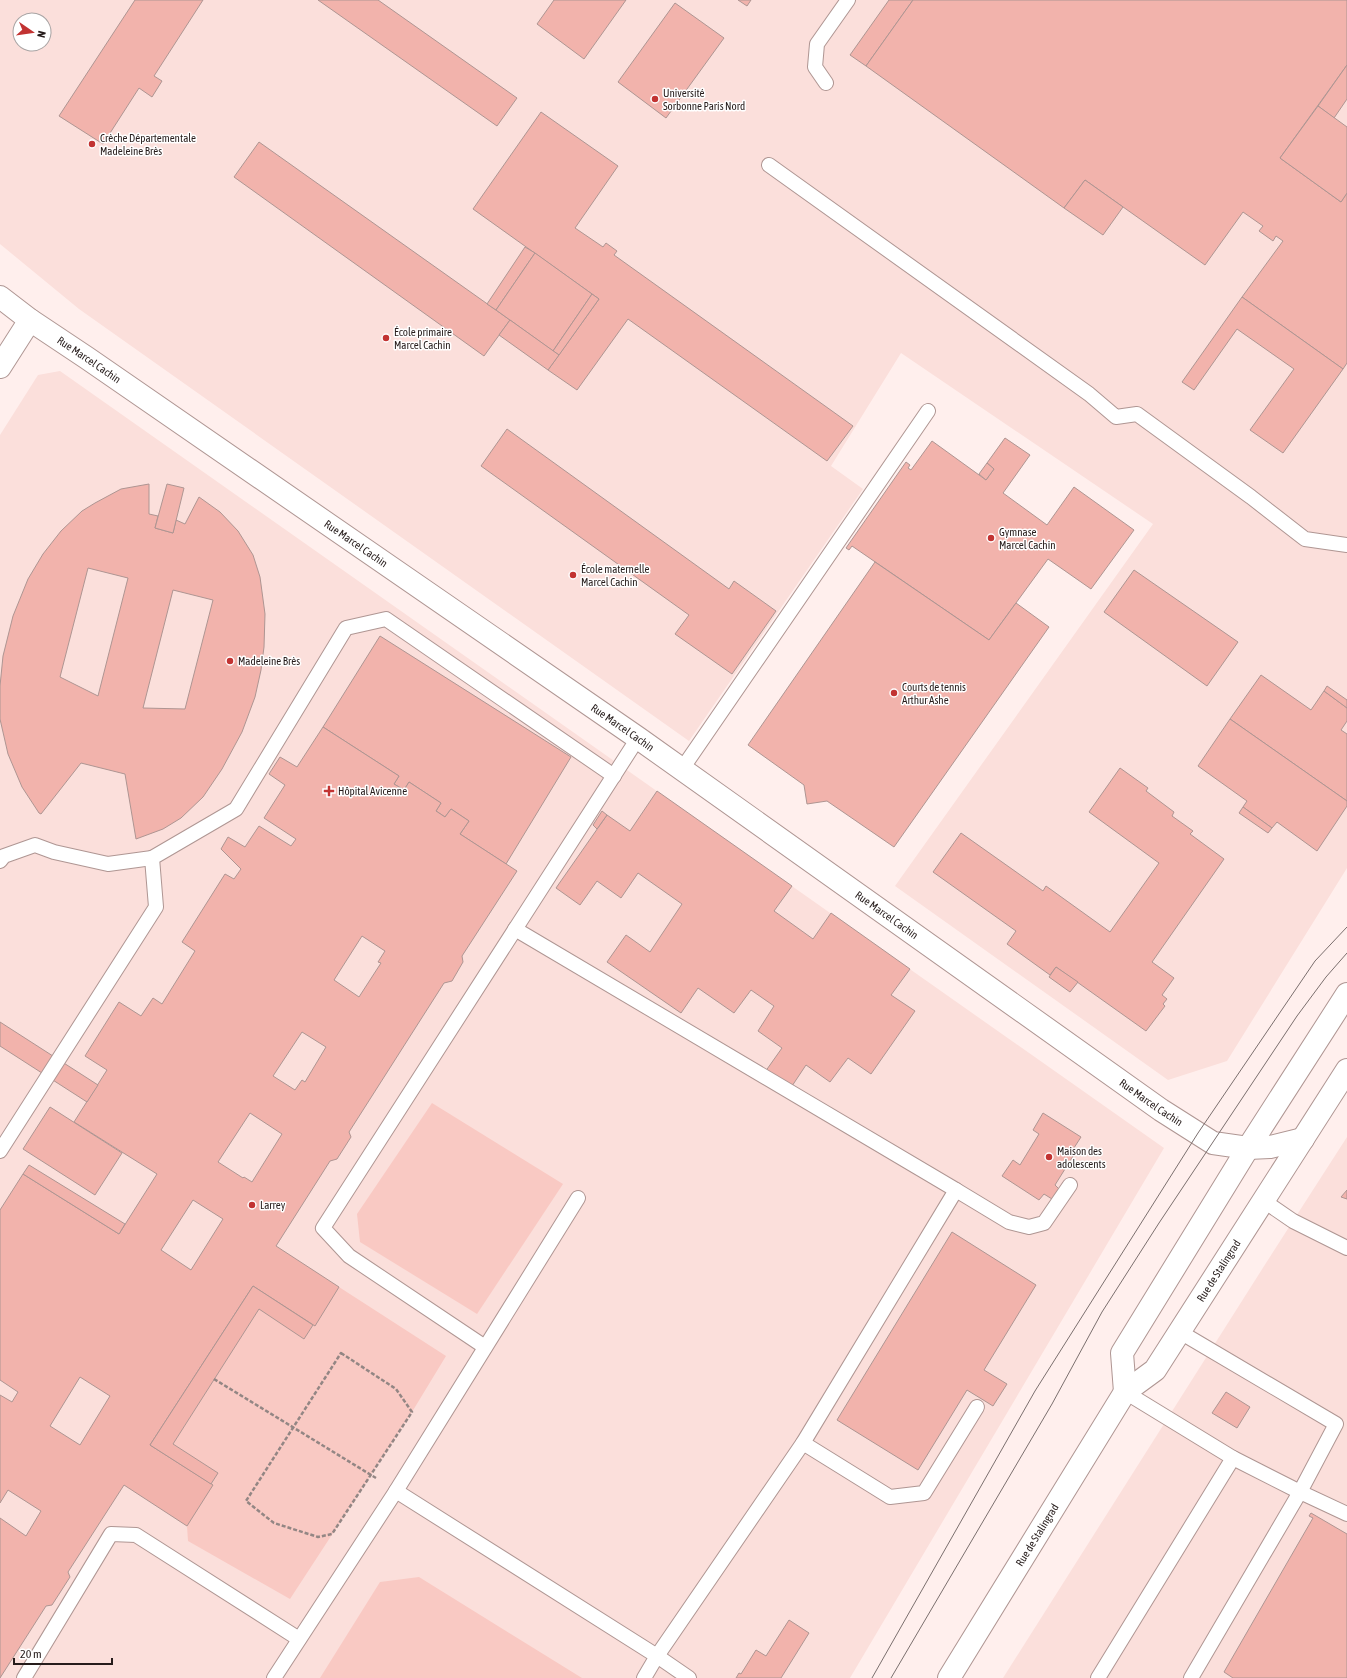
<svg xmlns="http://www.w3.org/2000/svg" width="1347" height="1678" viewBox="0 0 1347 1678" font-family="'Asap Condensed',sans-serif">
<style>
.built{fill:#fbdfdb;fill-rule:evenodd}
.green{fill:#f9c9c3}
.building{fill:#f2b3ac;stroke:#ae9592;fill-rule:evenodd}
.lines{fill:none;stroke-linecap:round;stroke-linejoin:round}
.service-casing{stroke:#af9693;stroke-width:16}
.minor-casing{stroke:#af9693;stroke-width:24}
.primary-casing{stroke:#af9693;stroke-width:24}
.path{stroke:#938684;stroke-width:2.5;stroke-dasharray:4 2;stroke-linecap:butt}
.service{stroke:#fff;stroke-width:14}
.minor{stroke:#fff;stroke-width:22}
.primary{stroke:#fff;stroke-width:22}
.tram{stroke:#7b6f6e;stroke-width:1}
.poi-dot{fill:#c23332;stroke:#fff;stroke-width:1.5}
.labels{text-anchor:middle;stroke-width:3;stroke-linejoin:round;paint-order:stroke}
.poi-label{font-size:11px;fill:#261c1b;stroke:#fff;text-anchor:start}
.street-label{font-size:11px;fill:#261c1b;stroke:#fff}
</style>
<rect width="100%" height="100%" fill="#ffefed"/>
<g class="built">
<path d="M0 0H1347V868L1227 1061 1168 1080 895 886 1153 524 901 353 831 466 863 489 689 741 79 309 0 244ZM20 20H44V44H20Z"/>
<polygon points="60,371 1164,1148 850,1678 0,1678 0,435 38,375"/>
<polygon points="1347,1137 1347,1678 1003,1678 1266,1263"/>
</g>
<g class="green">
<polygon points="432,1103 563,1184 477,1314 360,1242 357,1214"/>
<polygon points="339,1287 446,1356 412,1412 290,1599 188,1541 187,1526 218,1473 173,1444 259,1309 304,1339"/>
<polygon points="419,1577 582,1678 320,1678 380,1582"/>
</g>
<g class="building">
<polygon points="135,0 203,0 154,76 162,81 152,97 139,88 103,144 59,116"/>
<polygon points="318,0 378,0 517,98 497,126"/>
<polygon points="554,0 626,0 584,59 537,24"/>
<polygon points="738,0 751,0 747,6"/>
<polygon points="889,0 913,0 866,66 850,55"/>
<polygon points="913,0 1347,0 1347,65 1280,158 1341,202 1347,193 1347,363 1343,369 1242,297 1283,241 1276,236 1273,241 1259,231 1263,226 1243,212 1205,265 1085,180 1064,208 866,66"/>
<polygon points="675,3 724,38 666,118 618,82"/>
<polygon points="1347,65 1347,99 1334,118 1318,106"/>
<polygon points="1318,106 1347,127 1347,193 1341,202 1280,158"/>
<polygon points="541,112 618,166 575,228 603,247 606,243 617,251 614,255 853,426 827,461 628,319 577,390 548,370 599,299 473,209"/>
<polygon points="259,142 510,320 484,356 234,177"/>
<polygon points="1085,180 1123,207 1103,235 1064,208"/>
<polygon points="525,247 535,253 496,310 487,304"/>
<polygon points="535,253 592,294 553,351 496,310"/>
<polygon points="592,294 599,299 559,355 553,351"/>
<polygon points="1242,297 1343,369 1283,453 1250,430 1294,369 1237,329 1194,390 1182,382"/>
<polygon points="510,320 559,355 548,370 499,335"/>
<polygon points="507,429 729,589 734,581 776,611 732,674 675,634 689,615 481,466"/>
<polygon points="1005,438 1030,455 1003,493 1047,525 1074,487 1134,530 1091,589 1048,559 989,640 852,546 849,550 846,548 906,462 910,465 908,468 911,470 932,441 986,480 994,469 987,463"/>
<polygon points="987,463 994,469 986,480 979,474"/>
<path d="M149 484V514L158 516 155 528 173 533 176 520 185 524 199 497 220 512 238 531 253 555 260 577 265 614 264 647 261 670 255 697 242 732 222 769 203 797 181 818 163 829 136 839 125 774 81 763 41 814 39 813 22 787 8 754 0 719V686L3 656 13 616 28 579 43 554 61 531 82 511 95 503 121 489ZM88 568 128 578 98 696 60 677ZM173 590 213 600 185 709 143 708Z"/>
<polygon points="167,484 184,488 173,533 155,528"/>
<polygon points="875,562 989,640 1016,603 1049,627 894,847 827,801 807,804 804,785 748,745"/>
<polygon points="1134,570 1238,642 1207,686 1104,612"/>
<polygon points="380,636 571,757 506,864 460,834 469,821 451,809 445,817 436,811 441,803 409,782 404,790 394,784 399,776 323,727"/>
<polygon points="1261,675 1311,710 1324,691 1347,708 1347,721 1341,730 1347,734 1347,801 1230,719"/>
<polygon points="1327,686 1347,700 1347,708 1324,691"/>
<polygon points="1230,719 1347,801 1347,806 1317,851 1277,822 1272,828 1243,807 1247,801 1198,766"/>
<path d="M323 727 399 776 394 784 404 790 409 782 441 803 436 811 445 817 451 809 469 821 460 834 517 871 462 956 463 962 452 981 444 983 349 1132 351 1137 337 1159 330 1161 276 1246 339 1287 315 1326 253 1286 150 1445 213 1485 187 1526 124 1485 68 1572 70 1577 52 1605 46 1606 0 1678V1518L26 1536 41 1511 8 1490 0 1503V1395L12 1402 18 1392 0 1380V1210L23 1174 119 1234 157 1174 74 1122 107 1070 85 1056 119 1002 141 1016 153 998 162 1004 195 951 182 942 225 874 234 879 241 869 221 849 228 837 245 847 259 826 291 846 296 839 264 818 285 785 269 774 280 757 297 767ZM362 936 385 951 378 962 381 963 359 997 334 980ZM302 1032 326 1047 305 1082 302 1080 295 1090 273 1076ZM250 1113 282 1134 252 1182 244 1177 243 1178 218 1162ZM193 1200 223 1219 191 1270 161 1250ZM80 1377 110 1396 80 1445 50 1426Z"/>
<polygon points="1120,768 1148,788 1146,791 1174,812 1172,816 1193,831 1190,834 1224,859 1152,962 1174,978 1162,995 1167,999 1163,1004 1165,1006 1146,1031 1056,967 1050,975 1007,944 1016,931 933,872 961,833 1043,891 1046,886 1110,932 1159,863 1089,812"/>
<polygon points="657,791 792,886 774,911 813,939 831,913 910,969 891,995 915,1011 871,1074 848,1058 830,1082 806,1065 790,1089 765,1072 782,1048 758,1031 774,1006 751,990 734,1013 698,988 681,1013 607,962 626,935 650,952 682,904 638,873 621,898 597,881 580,905 556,888 607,815 630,831"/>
<polygon points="1243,807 1272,828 1268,833 1239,813"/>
<polygon points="602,811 607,815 597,829 593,825"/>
<polygon points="1056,967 1078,982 1070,992 1049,977"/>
<polygon points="0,1022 98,1085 87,1102 0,1046"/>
<polygon points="50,1107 122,1153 95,1195 23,1149"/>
<polygon points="1043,1113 1081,1137 1072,1151 1075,1153 1055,1185 1059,1189 1052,1199 1044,1194 1039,1200 1002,1176 1013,1160 1020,1165 1039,1134 1033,1130"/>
<polygon points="29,1165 125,1224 119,1234 23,1174"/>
<polygon points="1347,1190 1347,1199 1341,1197"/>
<polygon points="952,1232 1036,1285 984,1370 1007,1384 993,1406 967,1390 918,1470 837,1420"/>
<polygon points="253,1286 313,1325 304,1339 259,1309 173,1444 218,1473 211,1484 150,1445"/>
<polygon points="1226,1392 1250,1407 1237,1428 1212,1413"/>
<polygon points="1311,1513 1347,1534 1347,1678 1233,1678 1224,1672 1313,1518 1309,1516"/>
<polygon points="789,1620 809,1633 781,1678 736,1678 739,1673 741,1674 756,1650 766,1656"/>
</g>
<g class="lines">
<g class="service-casing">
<g id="service">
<polyline points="826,83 815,67 817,44 848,0"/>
<polyline points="769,165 1089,394 1116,417 1137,414 1251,497 1305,539 1347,545"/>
<polyline points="682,769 928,411"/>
<polyline points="0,861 4,856 35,845 54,852 108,864 152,858"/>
<polyline points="515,929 956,1190"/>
<polyline points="0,1151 156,907 152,858 236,809 346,628 386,619 614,776"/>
<polyline points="1264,1201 1293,1221 1347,1248"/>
<polyline points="1180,1332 1336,1424 1300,1492 1191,1678"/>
<polyline points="485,1347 349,1256 323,1228 638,738"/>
<polyline points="1125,1392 1233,1458 1300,1492 1347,1514"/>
<polyline points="803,1443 890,1497 924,1493 977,1407"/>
<polyline points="396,1491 657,1656 689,1678"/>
<polyline points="24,1678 111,1534 136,1535 299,1639"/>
<polyline points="274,1678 396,1491 578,1198"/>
<polyline points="644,1678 657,1656 803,1443 956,1190 1009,1222 1029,1227 1044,1223 1070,1185"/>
<polyline points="1098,1678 1233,1458"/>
</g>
</g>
<g class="minor-casing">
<g id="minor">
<path id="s1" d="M0 297 30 320 87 358 638 738 1161 1110 1213 1143 1248 1148"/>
<polyline points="0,367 30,320"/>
</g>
</g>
<g class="primary-casing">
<g id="primary">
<polyline points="1248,1148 1270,1147 1303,1139"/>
<polyline points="1125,1392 1122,1353 1248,1148 1347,994"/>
<path id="s2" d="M949 1678 1125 1392 1155 1370 1347 1070"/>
</g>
</g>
<g class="path">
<polygon points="341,1353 396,1389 412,1412 332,1534 318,1537 274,1523 246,1501"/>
<polyline points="214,1379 376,1478"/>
</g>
<use href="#service" class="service"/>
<use href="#minor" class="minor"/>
<use href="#primary" class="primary"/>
<g class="tram">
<polyline points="872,1678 1035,1391 1198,1133 1315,961 1347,927"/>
<polyline points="891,1678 1052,1404 1102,1312 1159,1223 1297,1016 1326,977 1347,953"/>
</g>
</g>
<g class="poi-dot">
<circle cx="655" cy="99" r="4"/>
<circle cx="92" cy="144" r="4"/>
<circle cx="386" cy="338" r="4"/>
<circle cx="991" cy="538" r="4"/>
<circle cx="573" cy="575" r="4"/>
<circle cx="230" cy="661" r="4"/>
<circle cx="894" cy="693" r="4"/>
<path d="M327 785h4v4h4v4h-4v4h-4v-4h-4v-4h4z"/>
<circle cx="1049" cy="1157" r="4"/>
<circle cx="252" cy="1205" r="4"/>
</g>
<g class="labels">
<g class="poi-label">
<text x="663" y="97">Université<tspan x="663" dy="13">Sorbonne Paris Nord</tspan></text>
<text x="100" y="142">Crèche Départementale<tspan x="100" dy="13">Madeleine Brès</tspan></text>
<text x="394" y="336">École primaire<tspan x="394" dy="13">Marcel Cachin</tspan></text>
<text x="999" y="536">Gymnase<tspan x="999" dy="13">Marcel Cachin</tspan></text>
<text x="581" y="573">École maternelle<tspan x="581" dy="13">Marcel Cachin</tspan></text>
<text x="238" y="665">Madeleine Brès</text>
<text x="902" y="691">Courts de tennis<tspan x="902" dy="13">Arthur Ashe</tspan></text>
<text x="338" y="795">Hôpital Avicenne</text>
<text x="1057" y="1155">Maison des<tspan x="1057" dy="13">adolescents</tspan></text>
<text x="260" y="1209">Larrey</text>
</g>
<g class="street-label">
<text dy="4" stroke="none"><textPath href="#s1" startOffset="109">Rue Marcel Cachin</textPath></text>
<text dy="4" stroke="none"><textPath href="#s1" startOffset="433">Rue Marcel Cachin</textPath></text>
<text dy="4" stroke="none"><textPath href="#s1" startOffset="757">Rue Marcel Cachin</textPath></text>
<text dy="4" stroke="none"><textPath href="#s1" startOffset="1081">Rue Marcel Cachin</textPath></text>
<text dy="4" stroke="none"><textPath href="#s1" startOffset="1405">Rue Marcel Cachin</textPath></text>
<text dy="4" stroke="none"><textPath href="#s2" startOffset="491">Rue de Stalingrad</textPath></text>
<text dy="4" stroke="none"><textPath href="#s2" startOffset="168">Rue de Stalingrad</textPath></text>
</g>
</g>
<g transform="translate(32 32) rotate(103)"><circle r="19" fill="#ffffff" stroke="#a8a4a4"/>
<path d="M0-3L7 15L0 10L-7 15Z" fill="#c23332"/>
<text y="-6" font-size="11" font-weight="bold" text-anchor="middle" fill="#261c1b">N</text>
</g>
<path d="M14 1658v6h98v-6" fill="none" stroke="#261c1b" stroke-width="2"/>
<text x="20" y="1658" font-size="12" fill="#261c1b" stroke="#ffffff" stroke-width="3" paint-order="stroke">20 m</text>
</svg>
